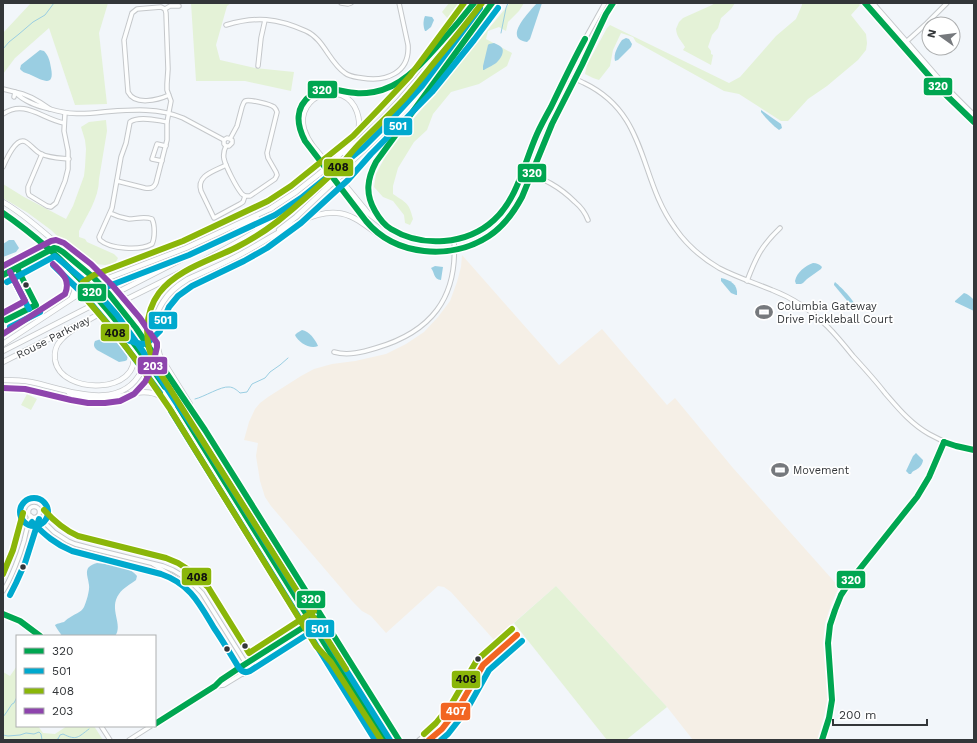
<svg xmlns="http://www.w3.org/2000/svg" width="977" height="743" viewBox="0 0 977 743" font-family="'Work Sans',sans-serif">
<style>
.industrial{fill:#f5efe6}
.green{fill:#e4f2d7}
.water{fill:#9acee2}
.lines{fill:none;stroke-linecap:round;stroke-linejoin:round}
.stream{stroke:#9acee2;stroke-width:1}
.minor-casing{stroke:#c4c7ca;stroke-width:5.5}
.major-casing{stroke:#c4c7ca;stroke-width:6}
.minor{stroke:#fdfefe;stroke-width:3.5}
.major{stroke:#fdfefe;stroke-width:4.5}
.major-bridge-casing{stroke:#c4c7ca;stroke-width:6;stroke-linecap:butt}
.major-bridge{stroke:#fdfefe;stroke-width:4.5}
.bus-1-casing{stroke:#fff;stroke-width:9}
.bus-2-casing{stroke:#fff;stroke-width:9}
.bus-3-casing{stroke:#fff;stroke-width:9}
.bus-4-casing{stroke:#fff;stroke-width:9}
.bus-5-casing{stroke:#fff;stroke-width:9}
.bus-1{stroke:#00a651;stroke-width:6}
.bus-2{stroke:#00a9ce;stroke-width:6}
.bus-3{stroke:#8ab609;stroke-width:6}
.bus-4{stroke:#8e44ad;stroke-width:6}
.bus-5{stroke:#f26522;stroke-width:6}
.bus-dot{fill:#333639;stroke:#fff;stroke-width:1.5}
.labels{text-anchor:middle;stroke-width:3.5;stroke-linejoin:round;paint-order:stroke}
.poi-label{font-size:11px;fill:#333639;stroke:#fff;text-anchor:start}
.street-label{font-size:11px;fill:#333639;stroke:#fff}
.line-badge{stroke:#fff;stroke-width:1.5}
.badge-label{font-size:11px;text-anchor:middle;font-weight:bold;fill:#fff}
.pale-badge-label{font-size:11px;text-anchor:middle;font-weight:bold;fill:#111}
</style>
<rect width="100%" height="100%" fill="#f2f6fa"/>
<polygon class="industrial" points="462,255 559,365 602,329 667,405 675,398 733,468 839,587 832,602 825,623 823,643 826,679 827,700 824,716 817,740 693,740 667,707 556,586 494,640 451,592 444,587 438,586 386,633 371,616 362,611 353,602 271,506 265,497 260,481 256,456 258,443 244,440 249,422 255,409 260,403 268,397 301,376 314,369 332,364 355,361 386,354 406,344 424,332 438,317 450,301 457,282 461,267"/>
<g class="green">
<polygon points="31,3 108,3 99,33 107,104 75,105 49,28 15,58 3,74 3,33"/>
<polygon points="191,3 231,3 227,6 216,45 220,60 255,68 294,72 291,91 245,81 196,81"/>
<polygon points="449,3 461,3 448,19 442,12"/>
<path d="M510 3H524L519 11 508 22 506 31 499 27 488 31 486 39 512 53 507 66 479 84 451 92 433 114 427 130 414 142 398 168 393 186V194C406 203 409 202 413 219L410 225 405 223 404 215 393 201 383 197 374 187 376 174 391 146Z"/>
<path d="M715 3H735L731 9 721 18 718 28 712 35 708 47 711 51V54L713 55 711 65 683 50 685 47C681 40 677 38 676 29L679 22 683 18 712 5Z"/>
<polygon points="802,3 858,3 860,5 851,15 866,34 867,43 866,50 858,60 827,86 808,99 788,121 781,121 739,94 724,91 636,42 633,37 621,33 613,50 610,66 599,80 593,78 585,74 587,65 607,28 610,25 729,83 740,77 776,36 796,19 802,5"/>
<path d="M106 120 107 131 99 179C99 198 87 215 79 231V237L85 239 87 242 114 254 118 258 117 260 115 263 105 265 86 263 51 230 28 213 3 198V184L24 197 66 219 73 206 84 176 85 167 86 149 85 140 81 127 89 122Z"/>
<polygon points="27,394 37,399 31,410 21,405"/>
<polygon points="556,586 667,707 626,740 607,740 514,623"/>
<polygon points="17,666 17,726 38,726 43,733 55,734 67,726 94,726 103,740 3,740 3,672 10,676"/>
</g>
<g class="water">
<path d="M537 3H542L530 39 527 42C502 39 530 11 537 3Z"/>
<path d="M425 16 432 17 434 20 431 27 426 31H425C423 27 423 20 425 16Z"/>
<path d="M626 38 629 39 632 44 631 47 618 60 615 61C613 54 618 46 622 40Z"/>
<path d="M494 43C500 46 505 47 502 55 501 57 500 59 498 61 495 65 488 67 484 70H483V66L488 45 489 44Z"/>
<path d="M40 50 44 51C49 56 50 62 51 68 55 88 42 80 31 75 27 73 23 73 20 69L21 65Z"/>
<path d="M761 110 781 124 782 128 779 130C772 125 766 118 761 112Z"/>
<polygon points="9,240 14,240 19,248 16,252 3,257 3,244"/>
<path d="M813 263C817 263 819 264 822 267L821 269 807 279 803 283 801 284H796L795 281C797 272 805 266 813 263Z"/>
<path d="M435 266 443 267 441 280C433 279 435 273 431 268Z"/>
<path d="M721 278C730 280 738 284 737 295H736L731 293 721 281Z"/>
<path d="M835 282C842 288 856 302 857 310L854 309 834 285V284Z"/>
<path d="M964 293C968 294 971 297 974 300V311L955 302V301Z"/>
<path d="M302 330C309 331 315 339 318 346 310 350 298 342 295 335L297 333Z"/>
<path d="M101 339C113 339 131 344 127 360L125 361 119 362 97 350C94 347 93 345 95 341Z"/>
<path d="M916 453 923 460C923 463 920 468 917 469 915 471 913 470 911 474H909L906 471 913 456Z"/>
<path d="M97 563C107 564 132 567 137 576L136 580C131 584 123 588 119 594 108 609 124 625 115 636H62C61 634 55 626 55 625 58 623 61 623 64 622 66 620 67 619 69 618 74 614 81 613 84 607 86 603 90 590 89 585 88 575 82 567 97 563Z"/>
</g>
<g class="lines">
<g class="stream">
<polyline points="501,33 506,8 508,3"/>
<polyline points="3,49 9,42 19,34 33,22 45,15 54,3"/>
<path d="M195 399C204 397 221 386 229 387 233 387 237 390 240 393L247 392 252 384 265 378 270 372 280 365 288 358"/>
<polyline points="3,717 6,713 12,704 14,703 17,697"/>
<polyline points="3,735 8,736 20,735 26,733 34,734 39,732 41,734 42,740"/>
<path d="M55 740 58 739 60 735 63 734C77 741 78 737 89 729"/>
</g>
<g class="minor-casing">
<g id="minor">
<polyline points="341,3 348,4 351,3"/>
<polyline points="865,3 945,94 974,122"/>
<polyline points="873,3 949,90 974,115"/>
<polyline points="165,9 170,6 179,6"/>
<path d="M226 25C256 16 277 18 306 31 324 39 329 62 345 73 350 77 356 77 362 78 386 82 410 73 408 45L399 3"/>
<polyline points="906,42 927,23 947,3"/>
<polyline points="258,66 261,38 265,20"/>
<polyline points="3,89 15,92 14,97"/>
<polyline points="559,90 565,75 605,3"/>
<path d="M15 92C28 94 39 101 50 109 37 106 24 102 15 92Z"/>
<path d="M554 101C558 95 563 84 567 80 573 76 579 81 584 83 649 114 638 178 675 228 686 244 702 258 719 268 736 277 755 283 772 290 793 298 812 311 827 326 837 336 845 346 853 356 864 368 875 380 885 393 898 408 911 424 929 434 943 442 958 447 974 450"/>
<path d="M50 109C68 115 85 114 103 112 130 110 157 107 183 118L224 140"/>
<path d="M3 114C25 99 42 119 64 123"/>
<path d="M226 146H229L232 143V140L230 139 237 126 242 107C243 105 243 103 245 101 249 99 270 104 274 107 276 109 276 109 277 112L267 153 268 158 276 172 277 175 275 179 250 196H245L242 194C236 187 226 167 224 159 223 154 224 150 226 146L224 144V140L227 138 230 139"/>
<polyline points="42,154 28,187 28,192 29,195 47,206 51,207 56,203 65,181 68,169 68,151 64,131 65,113"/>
<polyline points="162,161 152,159 157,144 166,146"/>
<path d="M226 165C215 171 196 175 201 191L214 218 240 204 243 202 245 196"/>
<path d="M3 167C6 160 16 136 26 142 31 145 35 151 41 154 50 158 59 158 69 159"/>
<path d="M523 171C544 179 559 186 575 202 581 207 585 212 588 220"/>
<path d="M117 181 145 188C150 189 154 188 156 183L167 140V122L171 101 167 90V84L168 69 166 13 165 9 161 7 137 9 132 13 124 40 128 92C135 106 158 100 169 95"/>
<path d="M110 213C116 216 122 218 129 219 136 219 144 216 152 219 155 225 155 238 152 244 140 251 110 249 100 240L99 237 112 208 121 157 126 143 130 122C138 116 157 120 167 122"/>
<path d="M391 229C404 234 417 240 431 241 465 245 498 224 513 194 521 179 526 162 532 146 539 130 547 115 554 100"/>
<path d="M379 235C393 243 408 249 424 251 462 256 500 236 519 204 531 183 536 159 547 137 566 96 587 56 606 14L613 3"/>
<path d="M747 281C756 257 762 245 780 228"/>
<path d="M334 352C348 356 363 352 376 348 431 332 458 298 454 240"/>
<circle cx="34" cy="512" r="5.5"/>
<path d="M38 516 54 532 68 541 75 544 94 549 163 566C179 571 191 581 202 593L250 670"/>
<polyline points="153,564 177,579 190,591 196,598 220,635 243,674"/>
<path d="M3 591C11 579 20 555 24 541 26 532 28 524 31 516"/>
<polyline points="3,614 20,621 40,636"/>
<polyline points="216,686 224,685 326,623"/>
<polyline points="155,724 215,686 221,680 239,668 322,616"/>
<polyline points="101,726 110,740"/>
<polyline points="129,740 151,726"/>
<polyline points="419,740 438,725 449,717"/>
<polyline points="429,740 442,729 459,707 476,676 483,665 517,635"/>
<path d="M822 740 829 718 832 700 828 643C830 617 836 601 851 580L917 497 929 477 944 442"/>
</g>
</g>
<g class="major-casing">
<g id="major">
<polyline points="463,17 474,3"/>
<polyline points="466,37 492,3"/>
<path d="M344 153C370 132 394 108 415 82 426 69 435 55 445 42"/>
<path d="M333 162C342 152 353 142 358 130 360 124 359 118 357 112 345 78 295 94 304 129 306 135 309 141 313 146L368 213 382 224 391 229"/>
<path d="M341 171C377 139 410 107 440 69"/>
<path d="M3 202C19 211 33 223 47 235 82 264 114 297 141 334 150 346 158 359 166 372 179 392 192 411 205 430L399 740"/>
<polyline points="270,209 296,192 319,174"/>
<path d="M3 213C84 269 143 352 196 434L323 642 384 740"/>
<path d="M387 225C370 208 363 189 373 167L468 35"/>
<path d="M372 228 305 143C302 136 299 130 298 123 296 107 309 91 326 89 338 87 353 94 368 93 380 92 392 87 402 81 413 75 420 65 428 56 441 43 453 29 465 15"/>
<polyline points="279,230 296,217 329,186"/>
<path d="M50 250C58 247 61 251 67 255"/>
<path d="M71 272C75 282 77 288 72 297"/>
<polyline points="120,291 200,250 257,218"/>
<path d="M127 299C171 277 216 256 258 230 282 216 304 199 326 183"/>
<path d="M99 314C88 320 68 331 61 340 56 345 54 353 55 360 61 396 142 394 133 353 132 348 129 343 127 339"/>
<polyline points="157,321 156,331 156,341 160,356 190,404"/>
<path d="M123 327C134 335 141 341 152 328"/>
<polyline points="3,344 88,288 98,282 186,248 272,208"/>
<polyline points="3,351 91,306"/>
<polyline points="3,362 76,325"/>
<path d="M3 380C12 380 21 380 31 382 66 389 121 414 142 370 148 350 151 320 163 302 169 292 178 285 188 279 206 271 225 263 243 253 268 240 308 210 337 213 353 214 366 226 379 235"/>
<path d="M69 393C82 399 98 400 111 398 129 395 146 387 162 397 170 401 175 408 180 414"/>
<polyline points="330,649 337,657 390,740"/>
</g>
</g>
<use href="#minor" class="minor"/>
<use href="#major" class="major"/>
<g class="major-bridge-casing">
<g id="major-bridge">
<polyline points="319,174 333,162"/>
<polyline points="326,183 341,171"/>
<polyline points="329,186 343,174"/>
<polyline points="91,306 120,291"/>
<polyline points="99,314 127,299"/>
</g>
</g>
<use href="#major-bridge" class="major-bridge"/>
<g class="bus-1-casing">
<g id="bus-1">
<path d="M474 3C463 17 452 30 441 42 422 63 403 87 374 92 368 93 362 94 356 93 341 92 324 84 311 95 295 107 296 124 305 141L366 221C395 256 451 261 489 236 504 226 514 212 522 197L552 124 582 65 606 14 613 3"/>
<path d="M492 3 376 162C367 179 365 194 375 211 379 218 384 225 391 229 422 248 467 245 494 220 518 198 524 163 537 134 541 125 546 116 551 107 562 84 573 61 585 39"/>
<polyline points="865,3 945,94 974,122"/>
<path d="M3 213C19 224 34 236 49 249 94 289 131 337 165 387"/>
<polyline points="3,275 54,248 58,249 63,252 94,278 109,294 136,328 205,430 399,740"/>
<polyline points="6,320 36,305 17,268"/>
<polyline points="178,406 384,740"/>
<polyline points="944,442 956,446 974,450"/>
<polyline points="3,614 20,621 40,636"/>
<polyline points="155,724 215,686 221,680 239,668 318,618"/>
<polyline points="822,740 829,718 832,700 828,643 830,625 835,610 841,595 851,580 917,497 929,477 944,442"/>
</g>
</g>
<g class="bus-2-casing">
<g id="bus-2">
<polyline points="53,265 82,293 113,330 130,341 136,343 144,344 147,343 152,339 160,331 163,321 169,307 178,296 192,286 244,261 267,248 301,223 348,180 371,154 432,92 474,40 498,8"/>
<polyline points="10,272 29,309"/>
<polyline points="7,282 55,256 88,284 103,299 117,315 142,350 177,404 198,434 390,740"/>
<polyline points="101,289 189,255 275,215 301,198 363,148 391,120 422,86 480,8"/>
<polyline points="10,327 40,312"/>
<polyline points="118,336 160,393"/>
<polyline points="171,411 375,740"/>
<circle cx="34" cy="512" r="14"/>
<path d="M32 522C45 535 55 544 72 551L161 574C190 584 199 603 214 628 223 641 231 655 239 668 242 672 246 673 250 671L322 625"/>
<polyline points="10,595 16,583 25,563 39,519"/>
<polyline points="441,740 448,734 466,711 489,670 522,641"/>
</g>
</g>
<g class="bus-3-casing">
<g id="bus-3">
<path d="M44 510C54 521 64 530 78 536L166 558 178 563 189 570 208 587 249 653 314 611"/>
<polyline points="3,574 13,550 23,513"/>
<path d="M346 669 155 365C144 343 144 313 159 293 177 269 212 260 237 247 251 240 265 231 278 221 298 205 318 187 337 169 345 161 352 151 361 142 375 128 390 114 404 99 412 90 421 79 429 69 447 47 465 26 482 3"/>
<polyline points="424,734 436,723 452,703 477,660 512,629"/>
<polyline points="381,740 331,662 316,646 170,409 139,364 112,329 81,293 80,287 83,282 94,275 183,241 268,201 291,186 353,136 379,109 410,76 464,3"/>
</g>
</g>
<g class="bus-4-casing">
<g id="bus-4">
<polyline points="3,266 51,241 56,240 64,243 91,264 112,285 140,318 157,343 157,347 152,368 145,382 134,394 120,401 105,403 88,403 71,400 25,389 3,388"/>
<polyline points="3,313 25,301 10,272"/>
<path d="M3 334 65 294C71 280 62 273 53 264"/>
</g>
</g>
<g class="bus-5-casing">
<polyline id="bus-5" points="429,740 442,729 459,707 483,665 517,635"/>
</g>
<use href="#bus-1" class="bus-1"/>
<use href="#bus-2" class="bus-2"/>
<use href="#bus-3" class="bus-3"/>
<use href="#bus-4" class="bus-4"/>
<use href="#bus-5" class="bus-5"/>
</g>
<defs>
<g id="stadium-bare" transform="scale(1.38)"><path d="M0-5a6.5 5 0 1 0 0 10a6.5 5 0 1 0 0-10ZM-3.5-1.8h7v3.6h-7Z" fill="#76797d" stroke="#fff" stroke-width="2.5" paint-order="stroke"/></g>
</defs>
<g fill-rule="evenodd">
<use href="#stadium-bare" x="764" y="312"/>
<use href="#stadium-bare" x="780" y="470"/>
</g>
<g class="bus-dot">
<circle cx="26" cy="285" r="3.5"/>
<circle cx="23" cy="567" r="3.5"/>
<circle cx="245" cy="646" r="3.5"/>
<circle cx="227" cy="649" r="3.5"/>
<circle cx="478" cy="659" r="3.5"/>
</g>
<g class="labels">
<g class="poi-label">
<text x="777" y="310">Columbia Gateway<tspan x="777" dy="13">Drive Pickleball Court</tspan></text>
<text x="793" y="474">Movement</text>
</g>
<g class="street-label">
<text transform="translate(53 337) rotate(-27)" y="4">Rouse Parkway</text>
</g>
</g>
<g class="line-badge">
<rect x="923" y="77" width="30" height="19" rx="4" fill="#00a651"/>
<rect x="307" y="80" width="31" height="19" rx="4" fill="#00a651"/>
<rect x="383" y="117" width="30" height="19" rx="4" fill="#00a9ce"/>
<rect x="323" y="158" width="31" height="19" rx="4" fill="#8ab609"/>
<rect x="517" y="163" width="30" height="20" rx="4" fill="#00a651"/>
<rect x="77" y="283" width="30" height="19" rx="4" fill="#00a651"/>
<rect x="148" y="311" width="30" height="19" rx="4" fill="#00a9ce"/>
<rect x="100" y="323" width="30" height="19" rx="4" fill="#8ab609"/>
<rect x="137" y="356" width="31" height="19" rx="4" fill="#8e44ad"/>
<rect x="181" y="567" width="31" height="19" rx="4" fill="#8ab609"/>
<rect x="836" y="570" width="30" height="19" rx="4" fill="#00a651"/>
<rect x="296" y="590" width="30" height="19" rx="4" fill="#00a651"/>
<rect x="305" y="619" width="30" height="19" rx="4" fill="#00a9ce"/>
<rect x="451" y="670" width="30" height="19" rx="4" fill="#8ab609"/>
<rect x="440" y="702" width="31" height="19" rx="4" fill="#f26522"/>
</g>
<g class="badge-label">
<text x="938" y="90">320</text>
<text x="322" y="94">320</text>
<text x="398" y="130">501</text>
<text x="532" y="177">320</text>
<text x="92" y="296">320</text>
<text x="163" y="324">501</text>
<text x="153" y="370">203</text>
<text x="851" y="584">320</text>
<text x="311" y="603">320</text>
<text x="320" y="633">501</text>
<text x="456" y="715">407</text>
</g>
<g class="pale-badge-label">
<text x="338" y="171">408</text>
<text x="115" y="337">408</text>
<text x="197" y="581">408</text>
<text x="466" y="683">408</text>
</g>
<rect width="977" height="743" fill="none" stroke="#333639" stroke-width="8"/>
<rect x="16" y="635" width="140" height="92" fill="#ffffff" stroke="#adafb0"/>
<rect x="24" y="648" width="20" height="6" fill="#00a651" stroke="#adafb0"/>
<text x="52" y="655" font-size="12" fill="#333639">320</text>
<rect x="24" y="668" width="20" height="6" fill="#00a9ce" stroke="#adafb0"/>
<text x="52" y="675" font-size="12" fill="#333639">501</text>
<rect x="24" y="688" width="20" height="6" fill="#8ab609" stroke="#adafb0"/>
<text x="52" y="695" font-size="12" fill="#333639">408</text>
<rect x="24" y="708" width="20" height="6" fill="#8e44ad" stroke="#adafb0"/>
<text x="52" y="715" font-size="12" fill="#333639">203</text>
<g transform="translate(941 36) rotate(284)"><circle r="19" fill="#ffffff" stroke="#adafb0"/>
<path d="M0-3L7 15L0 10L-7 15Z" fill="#76797d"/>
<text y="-6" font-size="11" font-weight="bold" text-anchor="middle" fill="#333639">N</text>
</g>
<path d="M833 719v6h94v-6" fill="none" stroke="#333639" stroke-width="2"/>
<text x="839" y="719" font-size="12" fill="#333639" stroke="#ffffff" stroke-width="3" paint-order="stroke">200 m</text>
</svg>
